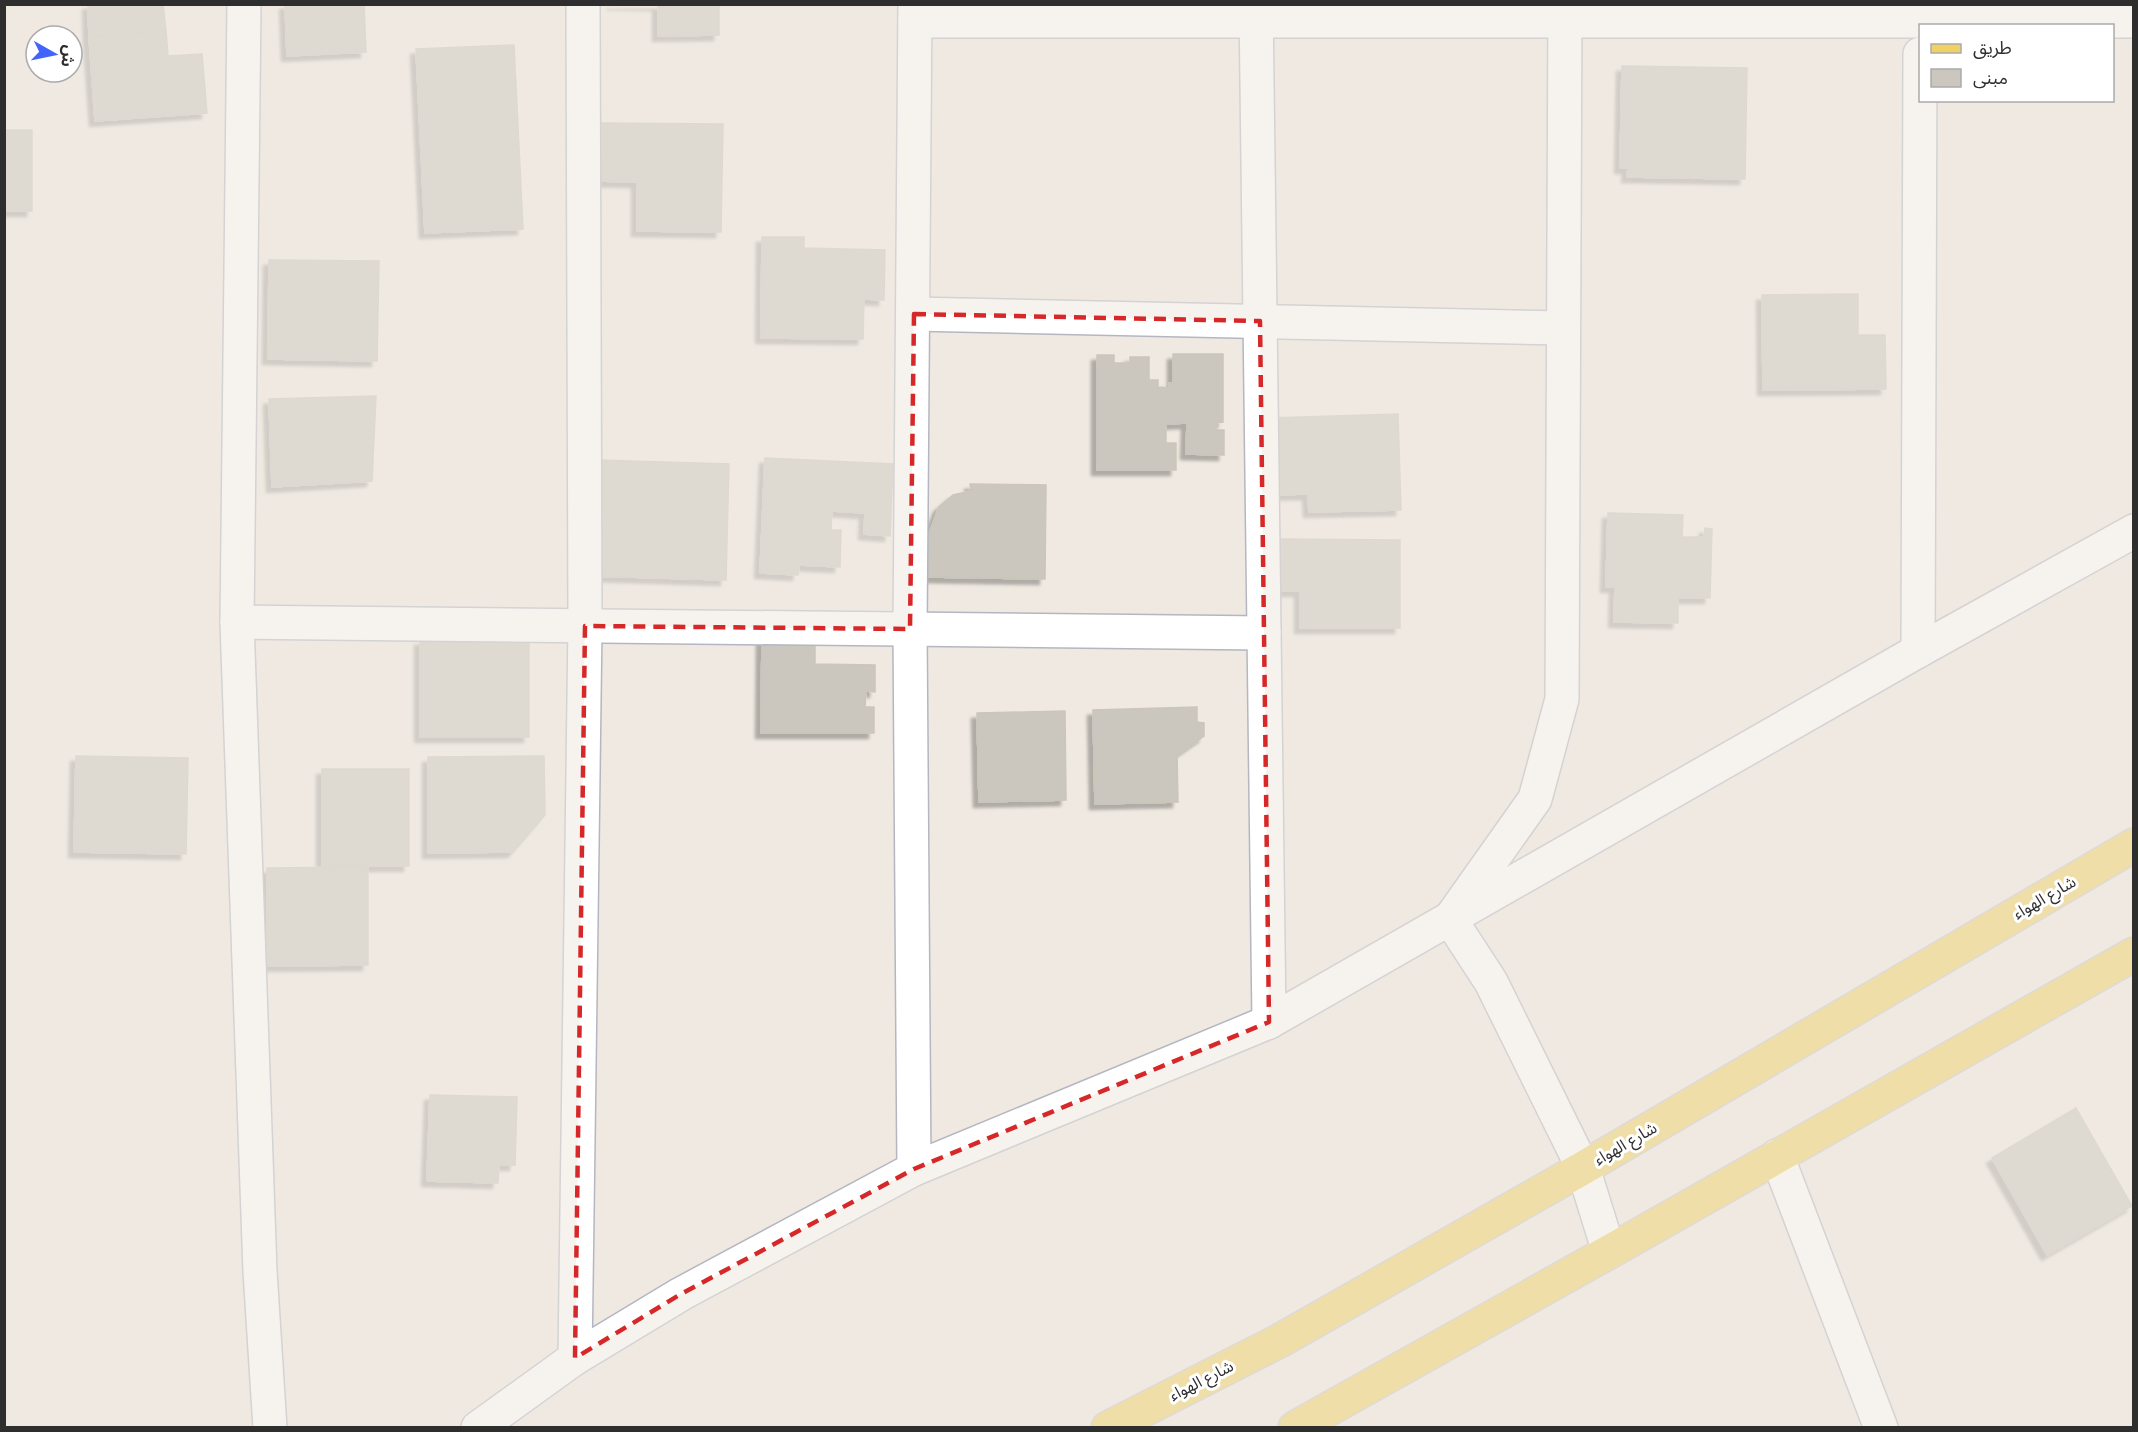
<svg xmlns="http://www.w3.org/2000/svg" width="2138" height="1432" viewBox="0 0 2138 1432" font-family="Lato,'Noto Sans Arabic',sans-serif">
<style>
.building{fill:#cbc7bf;stroke:#cbc5ba;stroke-width:1.5;filter:url(#shadow)}
.lines{fill:none;stroke-linecap:round;stroke-linejoin:round}
.minor-casing{stroke:#b4b7c1;stroke-width:36}
.primary-casing{stroke:#c9c9c9;stroke-width:36}
.minor{stroke:#fff;stroke-width:33}
.primary{stroke:#f2d163;stroke-width:33}
.marked{fill:none;stroke:#d62828;stroke-width:4.5;stroke-dasharray:12 8;stroke-linejoin:round}
.labels{text-anchor:middle;stroke-width:6;stroke-linejoin:round;paint-order:stroke}
.street-label{font-size:16px;fill:#2e2e2e;stroke:#fff}
</style>
<defs>
<filter id="shadow"><feDropShadow dx="-5.5" dy="5.5" stdDeviation="1.5" flood-color="#0004"/></filter>
</defs>
<rect width="100%" height="100%" fill="#efe9e1"/>
<g class="building">
<polygon points="88,4 163,4 166,31 89,37"/>
<polygon points="285,4 364,4 366,52 287,56"/>
<polygon points="719,4 719,35 658,36 658,5 612,4"/>
<polygon points="166,31 168,56 202,54 207,113 95,121 89,37"/>
<polygon points="514,45 523,229 425,233 416,49"/>
<polygon points="1622,66 1747,68 1745,179 1627,177 1628,168 1620,168"/>
<polygon points="597,123 723,124 721,232 637,231 637,182 596,181"/>
<rect x="4" y="130" width="28" height="81"/>
<polygon points="762,237 804,237 804,248 885,250 884,300 864,299 863,339 761,338"/>
<polygon points="269,260 379,261 377,361 268,359"/>
<polygon points="1858,294 1858,335 1885,335 1886,389 1763,390 1762,295"/>
<polygon points="1173,354 1223,354 1223,422 1216,423 1216,430 1224,430 1224,455 1186,454 1187,423 1166,424 1166,443 1176,443 1176,470 1097,470 1097,355 1114,355 1114,363 1130,363 1130,357 1149,357 1149,380 1158,380 1158,387 1169,388 1169,383 1173,384"/>
<polygon points="376,396 372,481 272,487 269,399"/>
<polygon points="1398,414 1401,510 1309,512 1308,494 1268,495 1266,418"/>
<polygon points="765,458 893,464 890,536 864,534 865,513 832,511 831,530 841,530 840,567 799,565 798,575 760,573"/>
<polygon points="597,460 729,464 726,580 594,576"/>
<polygon points="970,484 1046,485 1045,579 928,577 927,547 930,531 939,507 953,495 971,491"/>
<polygon points="1608,513 1683,515 1682,537 1704,537 1705,528 1712,529 1710,598 1678,598 1678,623 1614,622 1615,587 1606,587"/>
<polygon points="1277,539 1400,540 1400,628 1300,628 1300,591 1276,591"/>
<polygon points="762,636 815,636 815,664 875,665 875,692 866,691 865,707 874,707 874,733 761,733"/>
<polygon points="529,639 529,737 420,737 420,640"/>
<polygon points="1197,707 1197,722 1204,723 1204,736 1177,755 1178,802 1095,804 1093,710"/>
<polygon points="1065,711 1066,800 979,802 977,713"/>
<polygon points="76,756 188,758 186,854 74,852"/>
<polygon points="544,756 545,815 513,852 428,853 428,757"/>
<rect x="322" y="769" width="87" height="97"/>
<polygon points="368,867 368,965 267,966 267,868"/>
<polygon points="430,1095 517,1097 515,1165 499,1165 498,1183 427,1181"/>
<polygon points="2076,1108 2132,1206 2047,1255 1992,1158"/>
</g>
<g class="lines">
<g class="minor-casing">
<g id="minor">
<polyline points="244,4 237,622 260,1271 270,1428"/>
<polyline points="1256,4 1269,1022"/>
<polyline points="1565,4 1562,699 1535,799 1450,919 1491,982 1583,1168 1609,1252"/>
<polyline points="915,21 2134,21"/>
<polyline points="914,314 1563,328"/>
<polyline points="237,622 1264,633"/>
<polyline points="1918,651 1920,54"/>
<polyline points="1777,1156 1881,1428"/>
<polyline points="914,1169 910,629 915,4"/>
<polyline points="575,1358 585,626 583,4"/>
<polyline points="478,1428 575,1358 681,1294 914,1169 1269,1022 1918,651 2134,531"/>
</g>
</g>
<g class="primary-casing">
<g id="primary">
<polyline points="1108,1428 1281,1340 1583,1168 2134,845"/>
<polyline points="1295,1428 1609,1252 2134,954"/>
</g>
</g>
<use href="#minor" class="minor"/>
<use href="#primary" class="primary"/>
</g>
<path d="M0 0H2138V1432H0ZM914 314 1260 321 1269 1022 914 1169 681 1294 575 1358 585 626 910 629Z" fill="#efe9e1" fill-opacity=".55" fill-rule="evenodd"/>
<path class="marked" d="M914 314 1260 321 1269 1022 914 1169 681 1294 575 1358 585 626 910 629Z"/>
<g class="labels">
<g class="street-label">
<text transform="translate(2044 897) rotate(-30)" y="6">شارع الهواء</text>
<text transform="translate(1625 1143) rotate(-30)" y="6">شارع الهواء</text>
<text transform="translate(1201 1380) rotate(-27)" y="6">شارع الهواء</text>
</g>
</g>
<rect width="2138" height="1432" fill="none" stroke="#2e2e2e" stroke-width="12"/>
<rect x="1919" y="24" width="195" height="78" fill="#ffffff" stroke="#ababab" stroke-width="1.5"/>
<rect x="1931" y="44" width="30" height="9" fill="#f2d163" stroke="#ababab" stroke-width="1.5"/>
<text x="1973" y="54" font-size="18" fill="#2e2e2e">طريق</text>
<rect x="1931" y="69" width="30" height="18" fill="#cbc7bf" stroke="#ababab" stroke-width="1.5"/>
<text x="1973" y="84" font-size="18" fill="#2e2e2e">مبنى</text>
<g transform="translate(54 54) rotate(99)"><circle r="28" fill="#ffffff" stroke="#ababab" stroke-width="1.5"/>
<path d="M0-4.5L10 22L0 15L-10 22Z" fill="#4264fb"/>
<text y="-9" font-size="16" font-weight="bold" text-anchor="middle" fill="#2e2e2e">ش</text>
</g>
</svg>
